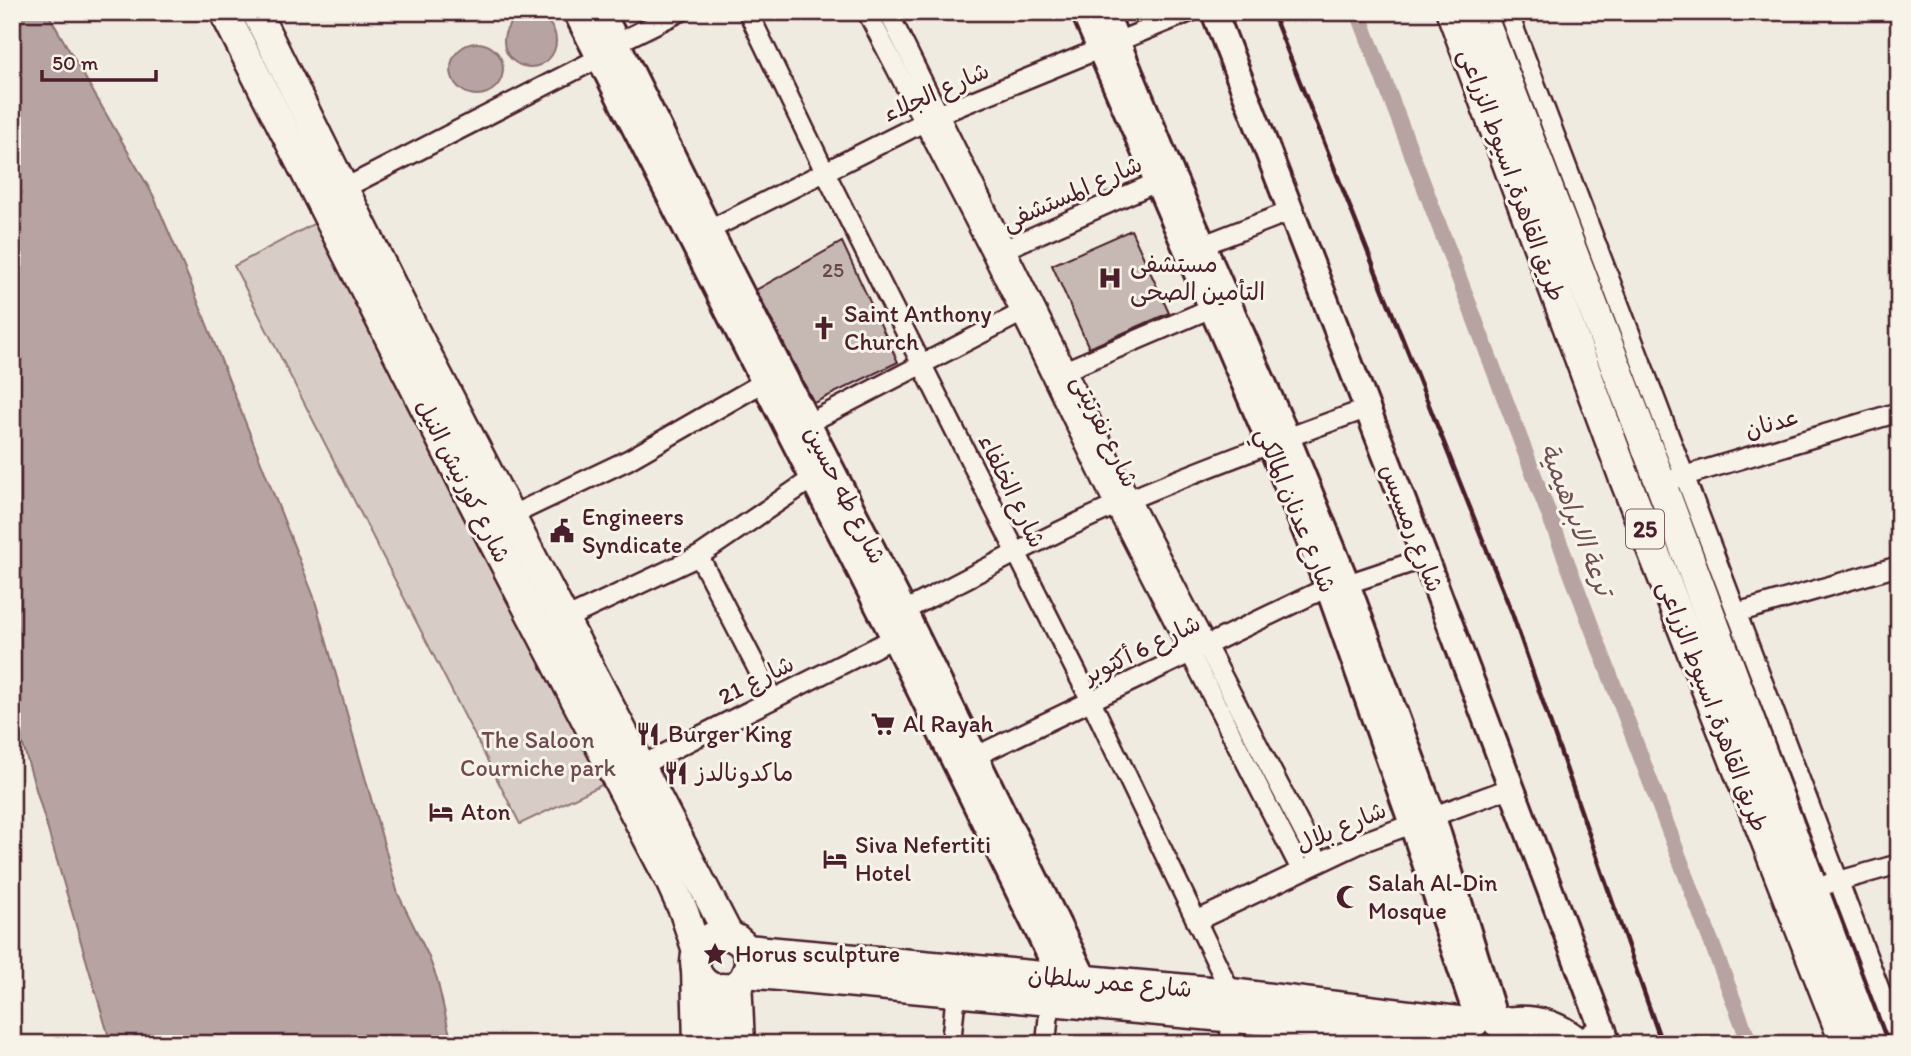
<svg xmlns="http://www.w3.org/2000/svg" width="1911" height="1056" viewBox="0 0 1911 1056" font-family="Itim,'Playpen Sans Arabic',sans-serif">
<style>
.green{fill:#d8cdc6;stroke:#917678;stroke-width:2}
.water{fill:#b7a4a2;stroke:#8b6f72;stroke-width:2}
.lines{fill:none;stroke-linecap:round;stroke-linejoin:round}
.canal{stroke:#b7a4a2;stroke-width:16}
.building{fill:#c6b8b3;stroke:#4a1f2b;stroke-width:2}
.minor-casing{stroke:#4a1f2b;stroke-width:23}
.secondary-casing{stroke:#4a1f2b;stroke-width:30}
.primary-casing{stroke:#4a1f2b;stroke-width:33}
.trunk-casing{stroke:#4a1f2b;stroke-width:35}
.minor{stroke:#f7f3e8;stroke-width:18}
.secondary{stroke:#f7f3e8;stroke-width:24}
.primary{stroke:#f7f3e8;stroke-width:28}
.trunk{stroke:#f7f3e8;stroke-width:30}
.rail{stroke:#4a1f2b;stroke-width:4.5}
.labels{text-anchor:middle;stroke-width:6;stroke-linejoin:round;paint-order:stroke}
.number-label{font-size:21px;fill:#69454d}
.shield{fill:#f7f3e8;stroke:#7e5f64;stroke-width:2}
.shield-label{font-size:23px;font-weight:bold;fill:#4a1f2b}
.street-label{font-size:24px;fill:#4a1f2b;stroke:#f7f3e8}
.poi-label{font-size:24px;fill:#4a1f2b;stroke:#f7f3e8;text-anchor:start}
.park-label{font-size:24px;fill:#6e4a52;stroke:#f7f3e8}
.water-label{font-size:26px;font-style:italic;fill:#704e55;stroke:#f7f3e8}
</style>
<rect width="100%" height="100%" fill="#f0ebe0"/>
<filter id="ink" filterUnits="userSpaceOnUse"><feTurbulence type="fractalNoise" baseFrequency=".0143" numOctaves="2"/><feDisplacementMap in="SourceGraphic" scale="14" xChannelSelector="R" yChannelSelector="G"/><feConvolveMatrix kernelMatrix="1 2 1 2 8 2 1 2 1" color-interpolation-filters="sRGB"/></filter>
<g filter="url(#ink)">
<polygon class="green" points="315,223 606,783 520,824 234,266"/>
<g class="water">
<polygon points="12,12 47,12 153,195 191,284 314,597 398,894 428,955 437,979 452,1044 111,1044 12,708"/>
<circle cx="530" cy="41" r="26"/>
<circle cx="477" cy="69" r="26"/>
</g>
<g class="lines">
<polyline class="canal" points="1358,12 1750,1044"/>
</g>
<g class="building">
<polygon points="1131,230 1169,313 1089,348 1052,265"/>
<polygon points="842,242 898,362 814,403 756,290"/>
</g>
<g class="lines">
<g class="minor-casing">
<g id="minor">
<polyline points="748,12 825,172 1091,701 1231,993"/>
<polyline points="867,12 992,254 1115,506 1301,870"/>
<polyline points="888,12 1130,499 1319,862"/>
<polyline points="1508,12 1899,1040"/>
<polyline points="617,43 680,12"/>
<polyline points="345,188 599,58"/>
<polyline points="709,230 940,114 1190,12"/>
<polyline points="1193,249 1291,211"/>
<polyline points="996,253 1166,178"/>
<polyline points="1057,374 1221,304"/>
<polyline points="797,429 1021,313"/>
<polyline points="1674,479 1899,412"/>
<polyline points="504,519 628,460 764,382"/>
<polyline points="699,556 773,699"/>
<polyline points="1347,584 1425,558"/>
<path d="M904 611C979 572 1055 531 1133 498 1210 466 1288 437 1366 409"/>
<polyline points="1736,613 1899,566"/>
<polyline points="565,619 699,556 813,478"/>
<polyline points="976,756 1328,587"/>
<polyline points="640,766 894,638"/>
<polyline points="1828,884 1899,864"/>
<polyline points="1196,921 1363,842 1510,788"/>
<polyline points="742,979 745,1044"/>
<polyline points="951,1044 956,991"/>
<polyline points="1046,1044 1050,1001"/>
<polyline points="1229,1044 1232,1019"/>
</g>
</g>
<g class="secondary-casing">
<g id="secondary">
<polyline points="576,12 894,638 1061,978"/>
<polyline points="602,12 709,230 904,611 1085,980"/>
<polyline points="1084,12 1270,443 1328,587 1412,824 1478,1020"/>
<polyline points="1105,12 1172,175 1287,437 1347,584 1433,817 1495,1020"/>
<polyline points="1214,12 1425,558 1608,1044"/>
</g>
</g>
<g class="primary-casing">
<g id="primary">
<polyline points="224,12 486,528 669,879 684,912 697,951"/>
<polyline points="256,12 409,320 729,936"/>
<circle cx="722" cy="962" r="27"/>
<polyline points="746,949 1231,993 1474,1023"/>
<polyline points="696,968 698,1044"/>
<polyline points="746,973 1333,1027 1462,1044"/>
<polyline points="722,988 725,1044"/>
<path d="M1498 1023C1529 1017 1556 1022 1580 1044"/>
<polyline points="1584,1044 1602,1031"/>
</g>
</g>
<g class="trunk-casing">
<g id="trunk">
<polyline points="1452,12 1625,479 1846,1044"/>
<polyline points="1480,12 1661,484 1870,1044"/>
</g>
</g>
<use href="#minor" class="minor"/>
<use href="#secondary" class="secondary"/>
<use href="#primary" class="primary"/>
<use href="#trunk" class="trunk"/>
<polyline class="rail" points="1272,12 1512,613 1662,1044"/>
</g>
</g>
<defs>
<g id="hospital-bare" transform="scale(1.89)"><path d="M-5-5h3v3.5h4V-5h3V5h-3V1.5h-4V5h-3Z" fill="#4a1f2b" stroke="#f7f3e8" stroke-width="2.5" paint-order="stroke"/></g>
<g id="church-bare" transform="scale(1.89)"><path d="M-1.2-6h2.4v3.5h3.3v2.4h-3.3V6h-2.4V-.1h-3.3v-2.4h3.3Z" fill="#4a1f2b" stroke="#f7f3e8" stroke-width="2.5" paint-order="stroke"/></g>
<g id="civic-bare" transform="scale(1.89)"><path d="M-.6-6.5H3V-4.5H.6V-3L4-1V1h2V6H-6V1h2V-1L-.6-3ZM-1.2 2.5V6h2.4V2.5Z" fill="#4a1f2b" stroke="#f7f3e8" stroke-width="2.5" paint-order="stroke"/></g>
<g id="supermarket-bare" transform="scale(1.89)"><path d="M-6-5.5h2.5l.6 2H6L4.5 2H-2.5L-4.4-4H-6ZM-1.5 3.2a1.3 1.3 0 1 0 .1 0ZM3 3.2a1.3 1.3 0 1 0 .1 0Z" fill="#4a1f2b" stroke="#f7f3e8" stroke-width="2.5" paint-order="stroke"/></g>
<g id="restaurant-bare" transform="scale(1.89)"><path d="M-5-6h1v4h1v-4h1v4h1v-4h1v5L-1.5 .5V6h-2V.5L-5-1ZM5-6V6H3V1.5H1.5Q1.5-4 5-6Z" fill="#4a1f2b" stroke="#f7f3e8" stroke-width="2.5" paint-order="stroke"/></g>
<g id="hotel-bare" transform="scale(1.89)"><path d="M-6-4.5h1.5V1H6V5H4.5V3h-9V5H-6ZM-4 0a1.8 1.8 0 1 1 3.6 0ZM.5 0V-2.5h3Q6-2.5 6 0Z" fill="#4a1f2b" stroke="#f7f3e8" stroke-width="2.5" paint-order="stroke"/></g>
<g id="mosque-bare" transform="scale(1.89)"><path d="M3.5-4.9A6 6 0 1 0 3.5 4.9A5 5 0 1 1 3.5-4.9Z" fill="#4a1f2b" stroke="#f7f3e8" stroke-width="2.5" paint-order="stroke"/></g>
<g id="sight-bare" transform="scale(1.89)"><path d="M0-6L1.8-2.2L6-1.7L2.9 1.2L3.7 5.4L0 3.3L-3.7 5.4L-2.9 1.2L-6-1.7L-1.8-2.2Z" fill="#4a1f2b" stroke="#f7f3e8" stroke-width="2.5" paint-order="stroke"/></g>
</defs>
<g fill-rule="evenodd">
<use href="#hospital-bare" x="1110" y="278"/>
<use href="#church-bare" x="824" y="328"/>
<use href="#civic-bare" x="562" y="531"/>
<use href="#supermarket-bare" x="883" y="724"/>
<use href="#restaurant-bare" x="648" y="734"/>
<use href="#restaurant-bare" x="676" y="773"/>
<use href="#hotel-bare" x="441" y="812"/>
<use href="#hotel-bare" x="835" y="859"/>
<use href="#mosque-bare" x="1348" y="897"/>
<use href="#sight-bare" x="715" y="954"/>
</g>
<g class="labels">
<g class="number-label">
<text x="833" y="277">25</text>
</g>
<rect class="shield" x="1626" y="509.5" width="38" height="39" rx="5"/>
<g class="shield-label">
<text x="1645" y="537">25</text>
</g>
<g class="street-label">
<text transform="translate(936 92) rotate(-24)" y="8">شارع الجلاء</text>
<text transform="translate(1512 175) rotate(70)" y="8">طريق القاهرة, اسيوط الزراعى</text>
<text transform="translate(1072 193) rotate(-24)" y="8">شارع المستشفى</text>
<text transform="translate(1772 423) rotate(-16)" y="8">عدنان</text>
<text transform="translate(1105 431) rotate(64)" y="8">شارع نفرتيتى</text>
<text transform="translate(463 481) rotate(63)" y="8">شارع كورنيش النيل</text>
<text transform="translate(1012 491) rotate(64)" y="8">شارع الخلفاء</text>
<text transform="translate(845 495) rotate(63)" y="8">شارع طه حسين</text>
<text transform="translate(1296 510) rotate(68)" y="8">شارع عدنان المالكي</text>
<text transform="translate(1412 528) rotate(69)" y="8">شارع رمسيس</text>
<text transform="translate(1142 649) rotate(-26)" y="8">شارع 6 أكتوبر</text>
<text transform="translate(756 680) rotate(-27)" y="8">شارع 21</text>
<text transform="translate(1713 706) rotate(69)" y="8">طريق القاهرة, اسيوط الزراعى</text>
<text transform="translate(1341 827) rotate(-23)" y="8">شارع بلال</text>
<text transform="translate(1110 982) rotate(5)" y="8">شارع عمر سلطان</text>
</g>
<g class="poi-label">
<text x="1130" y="272">مستشفى<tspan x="1130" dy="28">التأمين الصحى</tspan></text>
<text x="844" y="322">Saint Anthony<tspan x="844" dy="28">Church</tspan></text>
<text x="582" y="525">Engineers<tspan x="582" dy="28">Syndicate</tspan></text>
<text x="903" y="732">Al Rayah</text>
<text x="668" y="742">Burger King</text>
<text x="696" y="781">ماكدونالدز</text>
<text x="461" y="820">Aton</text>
<text x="855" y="853">Siva Nefertiti<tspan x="855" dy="28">Hotel</tspan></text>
<text x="1368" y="891">Salah Al-Din<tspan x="1368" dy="28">Mosque</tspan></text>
<text x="735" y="962">Horus sculpture</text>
</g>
<g class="park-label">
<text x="538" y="748">The Saloon<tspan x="538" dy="28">Courniche park</tspan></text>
</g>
<g class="water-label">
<text transform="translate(1577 519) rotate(69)" y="9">ترعة الابراهيمية</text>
</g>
</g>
<rect width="1911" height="1056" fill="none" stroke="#f7f3e8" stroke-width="42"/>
<rect x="21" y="21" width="1869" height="1014" fill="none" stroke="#4a1f2b" stroke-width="2.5" filter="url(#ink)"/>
<path d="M42 70v10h114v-10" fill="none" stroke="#4a1f2b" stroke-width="3.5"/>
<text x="52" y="70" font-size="21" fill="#4a1f2b" stroke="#f7f3e8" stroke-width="5" paint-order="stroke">50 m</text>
</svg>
